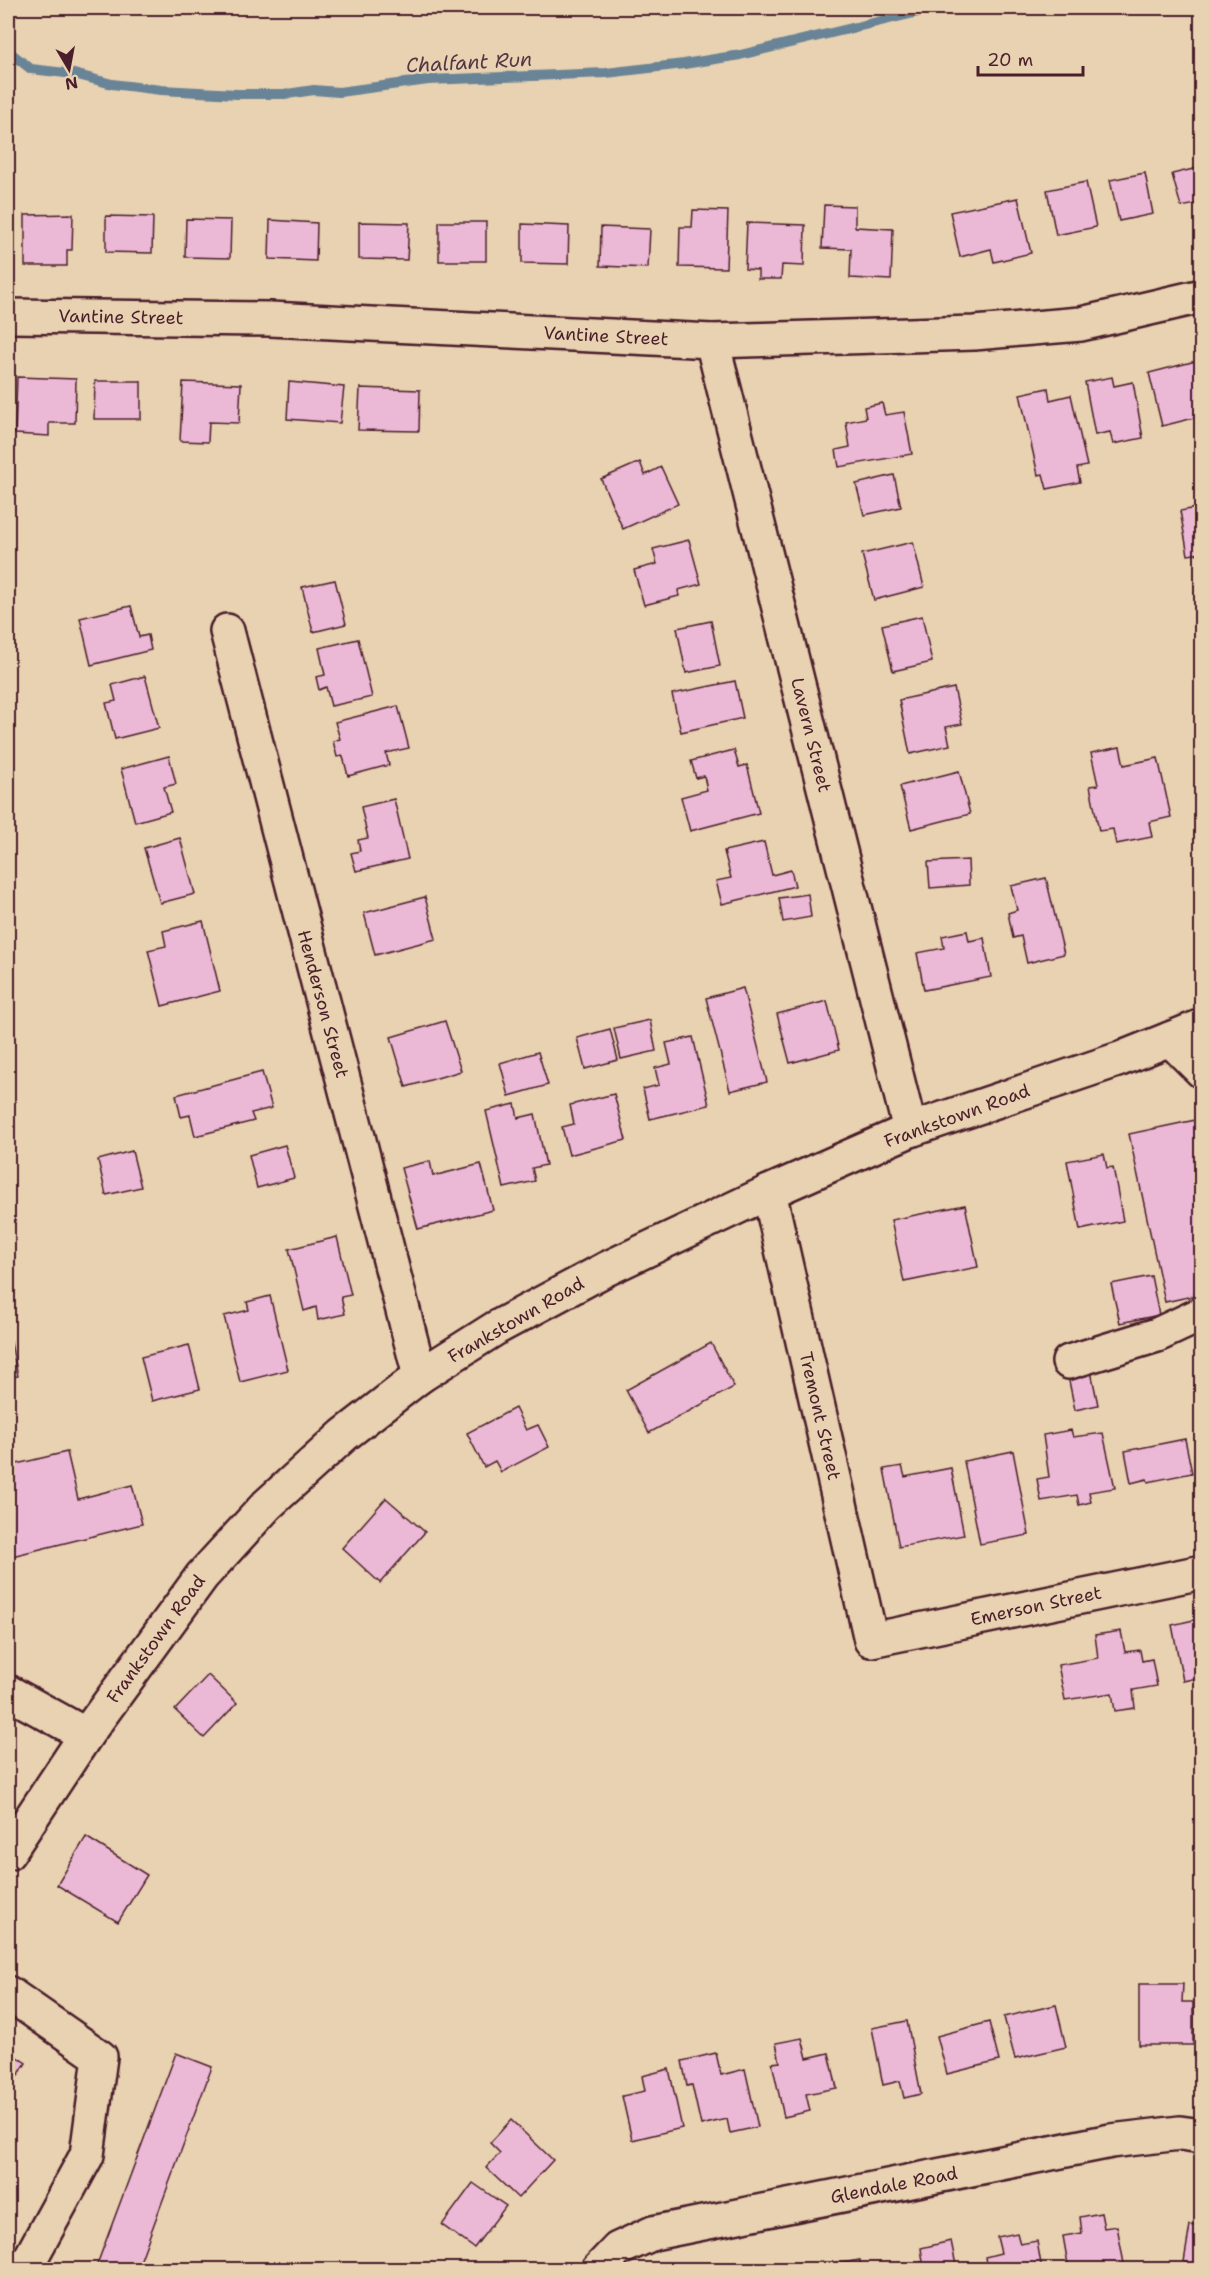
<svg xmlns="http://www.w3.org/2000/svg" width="1209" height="2277" viewBox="0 0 1209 2277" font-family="'Shantell Sans',sans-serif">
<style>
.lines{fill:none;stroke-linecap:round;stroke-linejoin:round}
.stream{stroke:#698496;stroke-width:10}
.building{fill:#ebb8d6;stroke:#4a1f2b;stroke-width:1.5}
.minor-casing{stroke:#4a1f2b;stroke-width:38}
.major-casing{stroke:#4a1f2b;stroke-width:38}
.minor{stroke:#e8d2b1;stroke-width:33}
.major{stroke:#e8d2b1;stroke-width:33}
.labels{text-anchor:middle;stroke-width:4.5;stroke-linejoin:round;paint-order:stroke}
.street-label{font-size:18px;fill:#4a1f2b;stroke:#e8d2b1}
.water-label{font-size:20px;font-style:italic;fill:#523846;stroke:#e8d2b1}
</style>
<rect width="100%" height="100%" fill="#e8d2b1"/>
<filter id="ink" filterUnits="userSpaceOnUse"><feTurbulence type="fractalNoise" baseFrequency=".0167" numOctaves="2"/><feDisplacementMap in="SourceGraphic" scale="12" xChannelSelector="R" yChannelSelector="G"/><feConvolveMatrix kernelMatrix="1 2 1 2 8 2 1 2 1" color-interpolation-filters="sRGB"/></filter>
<g filter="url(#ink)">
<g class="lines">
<polyline class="stream" points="8,51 31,69 74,74 112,84 161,90 237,94 287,94 314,90 339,92 428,80 606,73 684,64 740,55 935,8"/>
</g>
<g class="building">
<polygon points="1202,167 1202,203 1181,207 1172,174"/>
<polygon points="1145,173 1153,214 1119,221 1110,180"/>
<polygon points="1086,182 1096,227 1056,235 1047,190"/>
<polygon points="1018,198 1031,253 994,262 991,249 960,257 950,212"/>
<polygon points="824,205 855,206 855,227 893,229 891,280 850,278 851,249 822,248"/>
<polygon points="693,210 728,211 726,268 679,267 680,227 692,227"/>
<polygon points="73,214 72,250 67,250 67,266 25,266 25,215"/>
<polygon points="106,216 153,217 152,253 106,252"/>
<polygon points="186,219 231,220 230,258 185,257"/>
<polygon points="270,220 317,223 316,261 269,259"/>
<polygon points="359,222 409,223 407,260 359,259"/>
<rect x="439" y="222" width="47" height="39"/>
<polygon points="747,223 805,225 804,266 782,265 781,279 758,279 758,270 745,269"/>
<polygon points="522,224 569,226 568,264 522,263"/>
<polygon points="601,227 650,229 648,268 600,266"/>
<polygon points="1196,361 1202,384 1202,416 1162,426 1149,373"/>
<polygon points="17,377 76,379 75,423 49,423 49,436 15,434"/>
<polygon points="1112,377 1114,386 1133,382 1143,438 1113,444 1110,432 1095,435 1085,382"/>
<polygon points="95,381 141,381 141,419 94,419"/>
<polygon points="183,382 241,384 239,423 209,422 208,442 180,441"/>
<polygon points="289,382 344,387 340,423 287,419"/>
<polygon points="360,388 420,390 419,431 358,430"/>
<polygon points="1048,388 1050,400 1071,395 1087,466 1077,468 1080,482 1047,489 1043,474 1038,475 1020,394"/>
<polygon points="882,403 885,415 904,412 912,454 839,467 836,450 850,447 846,422 866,418 864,407"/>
<polygon points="640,462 645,475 661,467 678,504 623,529 601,479"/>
<polygon points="894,475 901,507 864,515 856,484"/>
<polygon points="1202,507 1202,553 1188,555 1180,511"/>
<polygon points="689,540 701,584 678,590 679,596 644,605 634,570 657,564 653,549"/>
<polygon points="913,542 924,587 874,600 862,554"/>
<polygon points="335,580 346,624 313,632 302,587"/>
<polygon points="131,606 139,637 148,635 151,650 91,665 80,618"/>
<polygon points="922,616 932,662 893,671 882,625"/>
<polygon points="711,621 720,666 686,673 677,628"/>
<polygon points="358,639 372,697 331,706 326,687 319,690 316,677 325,675 319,648"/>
<polygon points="145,676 159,728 115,739 106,703 116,701 112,685"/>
<polygon points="735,681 743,718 681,732 672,694"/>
<polygon points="954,688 962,724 946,727 950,745 910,754 899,700"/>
<polygon points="398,706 409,748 386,753 389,765 348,776 343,756 337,757 333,741 340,739 335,722"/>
<polygon points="1120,747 1124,765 1158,758 1171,817 1149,822 1152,837 1116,844 1113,829 1099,831 1090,786 1098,785 1091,753"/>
<polygon points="734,750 739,767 747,765 759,813 690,831 681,797 707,790 704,776 696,778 691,761"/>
<polygon points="169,756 176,784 164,787 171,812 135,822 121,769"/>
<polygon points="959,771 970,814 911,829 900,786"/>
<polygon points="394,799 408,859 356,871 351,853 360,851 358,840 368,838 361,807"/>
<polygon points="180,838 195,894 160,903 144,848"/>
<polygon points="764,842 772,875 791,870 795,886 722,904 716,881 731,878 724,851"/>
<polygon points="968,860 969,885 930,888 928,862"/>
<polygon points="1046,878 1064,954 1027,963 1021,936 1013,938 1008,913 1017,910 1011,886"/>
<polygon points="808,894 811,917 783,922 779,898"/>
<polygon points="425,897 436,939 375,955 364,913"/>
<polygon points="203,921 220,991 162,1006 148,950 166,946 163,931"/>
<polygon points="967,931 969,941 984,938 991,977 924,990 917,953 944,948 942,936"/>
<polygon points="743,988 767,1082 730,1091 706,998"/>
<polygon points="827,1001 839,1050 790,1063 777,1014"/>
<polygon points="650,1020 656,1051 621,1059 614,1028"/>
<polygon points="445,1021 461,1071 406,1087 391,1037"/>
<polygon points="610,1029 618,1060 585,1069 577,1038"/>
<polygon points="693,1037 709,1105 650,1119 643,1089 659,1085 655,1068 671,1064 666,1043"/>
<polygon points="538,1052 548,1085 509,1096 500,1063"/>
<polygon points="262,1072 272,1108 251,1113 254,1121 195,1136 190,1115 181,1117 176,1095"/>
<polygon points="614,1094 626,1140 569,1155 562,1127 574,1124 570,1105"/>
<polygon points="515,1104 518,1118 535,1114 546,1165 532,1168 535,1181 504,1188 486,1111"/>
<polygon points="1200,1119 1202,1294 1165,1302 1129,1134"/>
<polygon points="285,1145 294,1178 257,1188 249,1155"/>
<polygon points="132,1151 141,1187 106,1195 98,1160"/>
<polygon points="1104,1154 1107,1168 1113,1167 1123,1221 1080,1230 1067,1161"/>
<polygon points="430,1161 433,1176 481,1164 493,1210 418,1229 401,1168"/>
<polygon points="965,1205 978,1267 904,1282 891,1220"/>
<polygon points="337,1237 351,1295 341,1297 345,1314 318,1320 316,1307 304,1311 289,1249"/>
<polygon points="1151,1276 1159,1315 1120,1323 1111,1284"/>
<polygon points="270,1296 288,1370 240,1382 224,1316 249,1310 247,1302"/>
<polygon points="8,1329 18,1376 8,1378"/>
<polygon points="711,1343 734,1387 649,1433 626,1390"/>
<polygon points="189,1345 200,1389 152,1401 141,1357"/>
<polygon points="1091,1371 1098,1405 1075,1410 1068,1376"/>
<polygon points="515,1408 526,1430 538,1425 549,1447 501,1472 495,1461 484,1467 467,1433"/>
<polygon points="1071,1430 1073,1437 1103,1433 1115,1488 1089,1492 1091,1502 1079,1505 1077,1495 1041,1501 1037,1479 1049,1477 1043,1435"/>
<polygon points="1185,1439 1192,1473 1148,1482 1147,1479 1131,1483 1125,1451"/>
<polygon points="1013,1451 1029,1535 980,1544 964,1461"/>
<polygon points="67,1452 78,1499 132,1485 142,1524 8,1557 8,1466"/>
<polygon points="902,1466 905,1477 951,1468 964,1535 899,1547 884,1469"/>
<polygon points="386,1498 425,1532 380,1583 342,1548"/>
<polygon points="1202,1618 1202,1677 1183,1681 1172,1625"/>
<polygon points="1121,1631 1125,1652 1140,1650 1142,1661 1152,1659 1157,1686 1133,1690 1135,1708 1115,1711 1112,1693 1065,1700 1058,1665 1098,1658 1095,1635"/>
<polygon points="208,1675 237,1703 204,1738 175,1710"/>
<polygon points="86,1837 147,1875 118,1922 57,1885"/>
<polygon points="1139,1984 1183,1984 1182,2002 1193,2002 1193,2045 1139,2045"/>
<polygon points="1056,2005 1066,2047 1015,2059 1004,2017"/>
<polygon points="907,2021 921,2094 904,2098 900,2081 883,2085 872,2028"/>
<polygon points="989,2022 999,2061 947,2074 937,2036"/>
<polygon points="802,2038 807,2058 829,2053 837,2088 806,2094 810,2111 784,2117 772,2063 780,2062 776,2043"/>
<polygon points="8,2051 26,2063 8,2091"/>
<polygon points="176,2053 212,2067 137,2270 95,2270"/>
<polygon points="716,2053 721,2075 745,2069 758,2127 730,2133 727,2119 701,2125 692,2085 687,2086 682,2061"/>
<polygon points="669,2069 682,2128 632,2140 622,2096 645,2091 642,2076"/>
<polygon points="511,2120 553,2160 518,2198 486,2168 500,2153 490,2143"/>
<polygon points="473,2183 506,2206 474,2248 442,2225"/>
<polygon points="1101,2213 1104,2228 1117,2226 1125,2269 1069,2270 1063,2236 1082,2233 1080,2217"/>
<polygon points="1190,2225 1202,2227 1202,2265 1184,2262"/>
<polygon points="1017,2233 1020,2244 1037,2241 1042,2270 987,2270 985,2257 1001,2253 997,2237"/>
<polygon points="951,2241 957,2270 914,2270 913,2264 923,2262 921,2248"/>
<polygon points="860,2260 861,2270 826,2270 826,2266"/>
</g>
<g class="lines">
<g class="minor-casing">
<g id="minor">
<polyline points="8,316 270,319 712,341 974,333 1081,324 1202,296"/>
<polyline points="712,341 910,1130"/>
<polyline points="227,631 420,1376"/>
<polyline points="1170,1039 1202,1071"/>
<polyline points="769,1192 871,1640 1202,1572"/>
<polyline points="1069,1362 1157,1335 1202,1314"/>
<polyline points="8,1692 86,1735"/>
<polyline points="8,1993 100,2057 87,2155 24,2270"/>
<polyline points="598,2270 618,2249 653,2233 1111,2141 1180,2133 1202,2136"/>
</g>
</g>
<g class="major-casing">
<polyline id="major" points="8,1853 86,1735 202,1576 267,1505 344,1435 420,1376 496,1328 606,1269 769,1192 910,1130 1120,1059 1202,1026"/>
</g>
<use href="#minor" class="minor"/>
<use href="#major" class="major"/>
</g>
</g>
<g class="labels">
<g class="street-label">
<text transform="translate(121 317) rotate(1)" y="6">Vantine Street</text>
<text transform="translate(606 336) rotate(3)" y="6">Vantine Street</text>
<text transform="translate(811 735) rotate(76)" y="6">Lavern Street</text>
<text transform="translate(323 1004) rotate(75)" y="6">Henderson Street</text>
<text transform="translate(957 1116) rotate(-20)" y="6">Frankstown Road</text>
<text transform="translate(516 1320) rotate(-30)" y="6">Frankstown Road</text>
<text transform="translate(820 1416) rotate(77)" y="6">Tremont Street</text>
<text transform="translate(1036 1606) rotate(-12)" y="6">Emerson Street</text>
<text transform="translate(156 1639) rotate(-54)" y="6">Frankstown Road</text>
<text transform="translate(894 2185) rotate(-11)" y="6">Glendale Road</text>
</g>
<g class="water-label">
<text transform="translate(469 62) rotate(-3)" y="7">Chalfant Run</text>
</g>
</g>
<rect width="1209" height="2277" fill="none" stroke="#e8d2b1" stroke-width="30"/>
<rect x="15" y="15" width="1179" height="2247" fill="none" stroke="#4a1f2b" stroke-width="2" filter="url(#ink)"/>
<g transform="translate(69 69) rotate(170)" stroke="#e8d2b1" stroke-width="4.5" paint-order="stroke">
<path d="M0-4.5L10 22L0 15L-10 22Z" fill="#4a1f2b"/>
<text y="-9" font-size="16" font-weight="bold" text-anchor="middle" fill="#4a1f2b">N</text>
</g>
<path d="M978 66v9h105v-9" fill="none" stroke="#4a1f2b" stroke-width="3"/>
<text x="987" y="66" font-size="18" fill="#4a1f2b" stroke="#e8d2b1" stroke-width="4.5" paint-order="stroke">20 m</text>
</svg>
